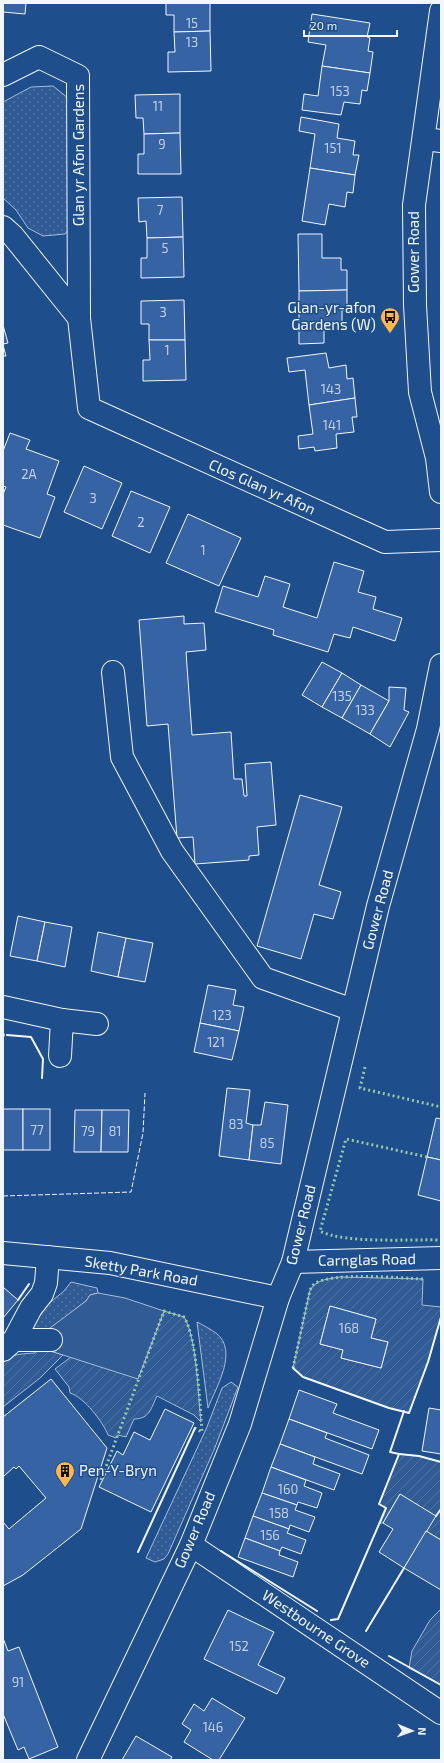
<svg xmlns="http://www.w3.org/2000/svg" width="444" height="1763" viewBox="0 0 444 1763" font-family="'Exo 2',sans-serif">
<style>
.grass{fill:url(#grass-dots);stroke:#a8bbd7}
.garden{fill:url(#garden-furrows);stroke:#a8bbd7;fill-rule:evenodd}
.pitch{fill:#305b95;stroke:#a8bbd7}
.building{fill:#3563a3;stroke:#f2f6ff}
.lines{fill:none;stroke-linecap:round;stroke-linejoin:round}
.minor-casing{stroke:#f2f6ff;stroke-width:24}
.major-casing{stroke:#f2f6ff;stroke-width:24}
.minor{stroke:#1f4e8c;stroke-width:22}
.major{stroke:#1f4e8c;stroke-width:22}
.hedge{stroke:#97c8a6;stroke-width:3;stroke-dasharray:2 3;stroke-linecap:butt}
.fence{stroke:#f2f6ff;stroke-width:1;stroke-dasharray:5 2;stroke-linecap:butt}
.wall{stroke:#f2f6ff;stroke-width:2}
.labels{text-anchor:middle;stroke-width:3;stroke-linejoin:round;paint-order:stroke}
.number-label{font-size:13px;fill:#c3d1e8}
.street-label{font-size:15px;fill:#f2f6ff;stroke:#1f4e8c}
.poi-label{font-size:15px;fill:#f2f6ff;stroke:#1f4e8c;text-anchor:end}
</style>
<defs>
<pattern id="grass-dots" width="8" height="8" patternUnits="userSpaceOnUse"><rect width="8" height="8" fill="#305b95"/><path d="M2 2h.1M6 6h.1" fill="none" stroke="#4e73a5" stroke-width="1.8" stroke-linecap="round"/></pattern>
<pattern id="garden-furrows" width="10" height="10" patternUnits="userSpaceOnUse"><rect width="10" height="10" fill="#305b95"/><path d="M-1 1l2-2M0 10L10 0M9 11l2-2" fill="none" stroke="#4e73a5"/></pattern>
</defs>
<rect width="100%" height="100%" fill="#1f4e8c"/>
<g class="grass">
<polygon points="53,86 68,98 74,223 65,234 43,236 28,228 16,210 3,198 3,102 31,87"/>
<polygon points="71,1282 97,1288 98,1293 90,1295 86,1301 46,1332 34,1329 32,1324 47,1305 64,1291"/>
<path d="M197 1322C203 1325 210 1329 216 1333 239 1351 216 1387 208 1408Z"/>
<polygon points="231,1382 238,1387 214,1450 168,1554 164,1559 155,1562 146,1558 207,1427 222,1388"/>
</g>
<g class="garden">
<path d="M340 1277 423 1279 422 1305 441 1307V1317L428 1362 409 1413 389 1408 303 1377 293 1368 310 1290C317 1279 328 1279 340 1277ZM330 1306 376 1319 371 1338 388 1342 381 1368 341 1358 343 1350 320 1344Z"/>
<path d="M164 1311 184 1317C197 1337 198 1397 201 1422L194 1415 157 1396C151 1408 150 1419 134 1419L126 1437 118 1435 116 1438 108 1435C103 1422 84 1397 70 1393L69 1387 55 1369 71 1357 138 1378Z"/>
<path d="M38 1347 63 1355 40 1378 3 1407V1363C12 1353 23 1354 35 1353Z"/>
<polygon points="399,1454 419,1456 441,1462 441,1540 426,1531 400,1494 383,1523 380,1523 386,1508 379,1504"/>
<polygon points="441,1609 441,1685 409,1668 412,1651 430,1620"/>
</g>
<polygon class="pitch" points="98,1293 125,1298 164,1311 138,1379 38,1347 46,1331 86,1301 90,1295"/>
<g class="building">
<polygon points="3,3 26,3 25,14 3,12"/>
<polygon points="166,3 210,3 210,31 174,32 174,15 166,15"/>
<polygon points="312,14 370,23 367,37 370,38 368,51 373,52 370,73 322,66 326,45 308,42"/>
<polygon points="210,31 211,71 168,72 168,52 175,52 174,32"/>
<polygon points="322,66 370,73 367,91 362,90 360,104 344,102 341,115 302,110 304,94 318,96"/>
<polygon points="180,94 180,133 144,134 143,118 136,118 135,95"/>
<polygon points="301,117 339,124 337,138 355,141 353,155 359,155 355,175 310,168 315,134 299,131"/>
<polygon points="180,133 181,174 138,174 138,154 144,154 144,134"/>
<polygon points="310,168 355,175 353,193 347,192 345,207 329,204 325,225 302,221"/>
<polygon points="182,197 183,237 147,238 146,221 139,222 138,198"/>
<polygon points="298,234 322,234 322,258 341,258 341,270 347,270 347,290 299,291"/>
<polygon points="183,237 184,277 141,278 141,258 147,258 147,238"/>
<polygon points="347,290 347,310 342,310 342,323 324,323 324,343 299,344 299,291"/>
<polygon points="184,300 185,340 149,340 149,324 141,324 141,301"/>
<polygon points="3,325 8,343 3,344"/>
<polygon points="149,340 185,340 186,380 143,381 143,360 150,360"/>
<polygon points="3,345 6,356 3,356"/>
<polygon points="326,353 329,368 346,365 347,379 353,378 355,398 309,405 305,370 289,372 287,358"/>
<polygon points="355,398 357,417 352,417 354,432 336,434 337,448 315,451 314,447 299,449 298,436 313,434 309,405"/>
<polygon points="10,433 30,440 26,449 59,461 47,494 55,497 40,538 3,525 3,494 6,487 3,486 3,451"/>
<polygon points="84,466 122,483 102,529 64,512"/>
<polygon points="131,491 170,507 150,553 112,536"/>
<polygon points="188,514 241,538 219,586 166,563"/>
<polygon points="334,562 364,571 358,592 376,597 373,609 402,618 395,641 353,627 350,638 334,634 328,652 273,635 274,630 215,612 223,586 258,597 265,576 290,584 283,607 317,618"/>
<polygon points="184,616 184,624 204,623 206,650 186,652 192,735 231,732 234,779 242,779 244,796 247,796 245,764 271,762 276,825 257,827 259,855 249,856 249,860 195,864 193,837 177,838 168,724 147,726 139,620"/>
<polygon points="322,662 342,673 322,707 302,695"/>
<polygon points="342,673 361,685 342,718 322,707"/>
<polygon points="361,685 389,701 370,734 342,718"/>
<polygon points="389,687 406,688 404,710 409,712 390,747 370,734 389,701"/>
<polygon points="300,795 342,807 319,885 341,892 333,919 314,914 301,959 257,946"/>
<polygon points="18,916 45,922 37,961 10,956"/>
<polygon points="45,922 72,927 65,967 37,961"/>
<polygon points="98,932 126,938 118,977 91,971"/>
<polygon points="126,938 153,943 145,982 118,977"/>
<polygon points="208,985 236,990 233,1005 244,1007 239,1031 200,1023"/>
<polygon points="200,1023 239,1031 232,1060 194,1052"/>
<polygon points="227,1088 250,1090 246,1123 253,1125 249,1160 219,1156"/>
<polygon points="265,1102 288,1105 281,1164 249,1160 253,1125 261,1125"/>
<rect x="3" y="1109" width="20" height="41"/>
<rect x="23" y="1109" width="27" height="41"/>
<polygon points="75,1110 102,1110 101,1152 74,1152"/>
<polygon points="102,1110 129,1110 128,1152 101,1152"/>
<polygon points="436,1118 441,1119 441,1160 427,1157"/>
<polygon points="427,1157 441,1160 441,1201 418,1195"/>
<polygon points="3,1287 18,1300 3,1318"/>
<polygon points="330,1306 376,1319 371,1338 388,1342 381,1368 341,1358 343,1350 320,1344"/>
<polygon points="51,1379 107,1448 81,1529 23,1575 3,1586 3,1522 9,1529 46,1498 19,1466 16,1469 14,1467 3,1477 3,1417"/>
<polygon points="299,1390 337,1404 333,1413 379,1430 372,1449 289,1419"/>
<polygon points="429,1408 441,1410 441,1454 422,1451"/>
<polygon points="165,1409 194,1423 151,1512 99,1487 117,1451 123,1455 134,1432 150,1440"/>
<polygon points="289,1419 327,1433 325,1438 369,1455 362,1474 280,1444"/>
<polygon points="280,1444 315,1457 313,1464 340,1474 334,1490 271,1467"/>
<polygon points="271,1467 306,1480 304,1486 322,1493 317,1508 298,1502 297,1505 262,1493"/>
<polygon points="262,1493 297,1505 295,1510 315,1517 309,1532 290,1525 289,1529 253,1516"/>
<polygon points="400,1494 436,1516 404,1568 379,1552 393,1529 383,1523"/>
<polygon points="253,1516 289,1529 287,1533 306,1540 301,1554 282,1547 280,1551 245,1538"/>
<polygon points="426,1531 441,1540 441,1590 404,1568"/>
<polygon points="245,1538 280,1551 279,1555 298,1562 293,1577 238,1557"/>
<polygon points="228,1610 274,1632 258,1665 285,1678 277,1694 204,1659"/>
<polygon points="3,1638 8,1651 19,1647 58,1747 29,1759 24,1747 18,1750 3,1714"/>
<polygon points="212,1698 245,1718 219,1760 213,1760 184,1742 191,1730 182,1724 194,1704 204,1711"/>
<polygon points="136,1736 172,1757 170,1760 122,1760"/>
</g>
<g class="lines">
<g class="minor-casing">
<g id="minor">
<polyline points="3,75 39,57 78,76 79,318 89,408 385,542 441,540"/>
<polyline points="424,139 441,141"/>
<polyline points="3,227 13,236 79,318"/>
<polyline points="113,672 122,757 172,851 263,978 353,1010"/>
<polyline points="3,1007 62,1020 97,1024"/>
<polyline points="60,1056 62,1020"/>
<polyline points="3,1253 110,1263 278,1298"/>
<polyline points="293,1262 441,1258"/>
<polyline points="14,1340 51,1340"/>
<polyline points="3,1350 14,1340 31,1308 42,1294 46,1283 48,1257"/>
<polyline points="191,1545 441,1713"/>
</g>
</g>
<g class="major-casing">
<g id="major">
<polyline points="441,11 414,205 415,305 420,392 437,458 441,492"/>
<polyline points="88,1760 191,1545 240,1424 278,1298 293,1262 378,906 428,729 441,665"/>
</g>
</g>
<use href="#minor" class="minor"/>
<use href="#major" class="major"/>
<g class="hedge">
<polyline points="3,1035 7,1035"/>
<polyline points="365,1067 360,1088 441,1107"/>
<path d="M427 1157 346 1139 320 1231C344 1244 411 1239 441 1240"/>
<path d="M293 1368 310 1290C312 1287 313 1284 316 1283 334 1272 400 1278 423 1279"/>
<path d="M101 1480 164 1311 184 1317C197 1337 200 1406 202 1432L195 1428"/>
</g>
<polyline class="fence" points="3,1196 131,1192 143,1133 145,1093"/>
<g class="wall">
<polyline points="7,1035 31,1037 43,1059 42,1078"/>
<polyline points="18,1300 29,1284"/>
<polyline points="293,1368 303,1377 389,1408 409,1413 428,1362 441,1317"/>
<polyline points="399,1454 419,1456 441,1462"/>
<polyline points="436,1516 441,1509"/>
<polyline points="221,1551 317,1611"/>
<polyline points="138,1552 195,1428"/>
<polyline points="331,1620 338,1619 386,1508 379,1504 399,1454 390,1452 404,1411"/>
<polyline points="366,1631 404,1568"/>
<polyline points="389,1656 441,1685"/>
</g>
</g>
<defs>
<g id="bus-pin" transform="scale(1)"><path d="M0 17L-7.5 6A9.5 9.5 0 1 1 7.5 6Z" fill="#ffb74d" stroke="#1f4e8c"/><path d="M-5-6H5V4H4V6H2V4H-2V6H-4V4H-5ZM-3.5-4V0h7V-4ZM-3.5 1.2v1.5H-2V1.2ZM2 1.2v1.5H3.5V1.2Z" fill="#111"/></g>
<g id="building-pin" transform="scale(1)"><path d="M0 17L-7.5 6A9.5 9.5 0 1 1 7.5 6Z" fill="#ffb74d" stroke="#1f4e8c"/><path d="M-4-6H4V6H1V3H-1V6H-4ZM-2.5-4.3h1.7v1.8h-1.7ZM.8-4.3h1.7v1.8H.8ZM-2.5-1h1.7V.8h-1.7ZM.8-1h1.7V.8H.8Z" fill="#111"/></g>
</defs>
<g fill-rule="evenodd">
<use href="#bus-pin" x="390" y="317"/>
<use href="#building-pin" x="65" y="1471"/>
</g>
<g class="labels">
<g class="number-label">
<text x="192" y="28">15</text>
<text x="192" y="47">13</text>
<text x="340" y="96">153</text>
<text x="158" y="111">11</text>
<text x="162" y="149">9</text>
<text x="333" y="153">151</text>
<text x="160" y="215">7</text>
<text x="165" y="253">5</text>
<text x="163" y="317">3</text>
<text x="167" y="355">1</text>
<text x="331" y="394">143</text>
<text x="332" y="430">141</text>
<text x="29" y="479">2A</text>
<text x="93" y="503">3</text>
<text x="141" y="527">2</text>
<text x="203" y="555">1</text>
<text x="342" y="701">135</text>
<text x="365" y="715">133</text>
<text x="222" y="1020">123</text>
<text x="216" y="1047">121</text>
<text x="236" y="1129">83</text>
<text x="37" y="1135">77</text>
<text x="88" y="1136">79</text>
<text x="115" y="1136">81</text>
<text x="267" y="1148">85</text>
<text x="349" y="1333">168</text>
<text x="288" y="1494">160</text>
<text x="279" y="1518">158</text>
<text x="270" y="1540">156</text>
<text x="239" y="1651">152</text>
<text x="18" y="1687">91</text>
<text x="213" y="1732">146</text>
</g>
<g class="street-label">
<text transform="translate(79 155) rotate(-90)" y="5">Glan yr Afon Gardens</text>
<text transform="translate(414 252) rotate(-90)" y="5">Gower Road</text>
<text transform="translate(262 487) rotate(24)" y="5">Clos Glan yr Afon</text>
<text transform="translate(378 910) rotate(-75)" y="5">Gower Road</text>
<text transform="translate(301 1225) rotate(-76)" y="5">Gower Road</text>
<text transform="translate(367 1260) rotate(-1)" y="5">Carnglas Road</text>
<text transform="translate(141 1271) rotate(10)" y="5">Sketty Park Road</text>
<text transform="translate(195 1530) rotate(-67)" y="5">Gower Road</text>
<text transform="translate(316 1629) rotate(34)" y="5">Westbourne Grove</text>
</g>
<g class="poi-label">
<text x="376" y="313">Glan-yr-afon<tspan x="376" dy="17">Gardens (W)</tspan></text>
<text x="79" y="1476" text-anchor="start">Pen-Y-Bryn</text>
</g>
</g>
<rect width="444" height="1763" fill="none" stroke="#f2f6ff" stroke-width="8"/>
<g transform="translate(412 1731) rotate(92)" stroke="#1f4e8c" stroke-width="3" paint-order="stroke">
<path d="M0-3L7 15L0 10L-7 15Z" fill="#f2f6ff"/>
<text y="-6" font-size="11" font-weight="bold" text-anchor="middle" fill="#f2f6ff">N</text>
</g>
<path d="M304 30v6h93v-6" fill="none" stroke="#f2f6ff" stroke-width="2"/>
<text x="310" y="30" font-size="12" fill="#f2f6ff" stroke="#1f4e8c" stroke-width="3" paint-order="stroke">20 m</text>
</svg>
